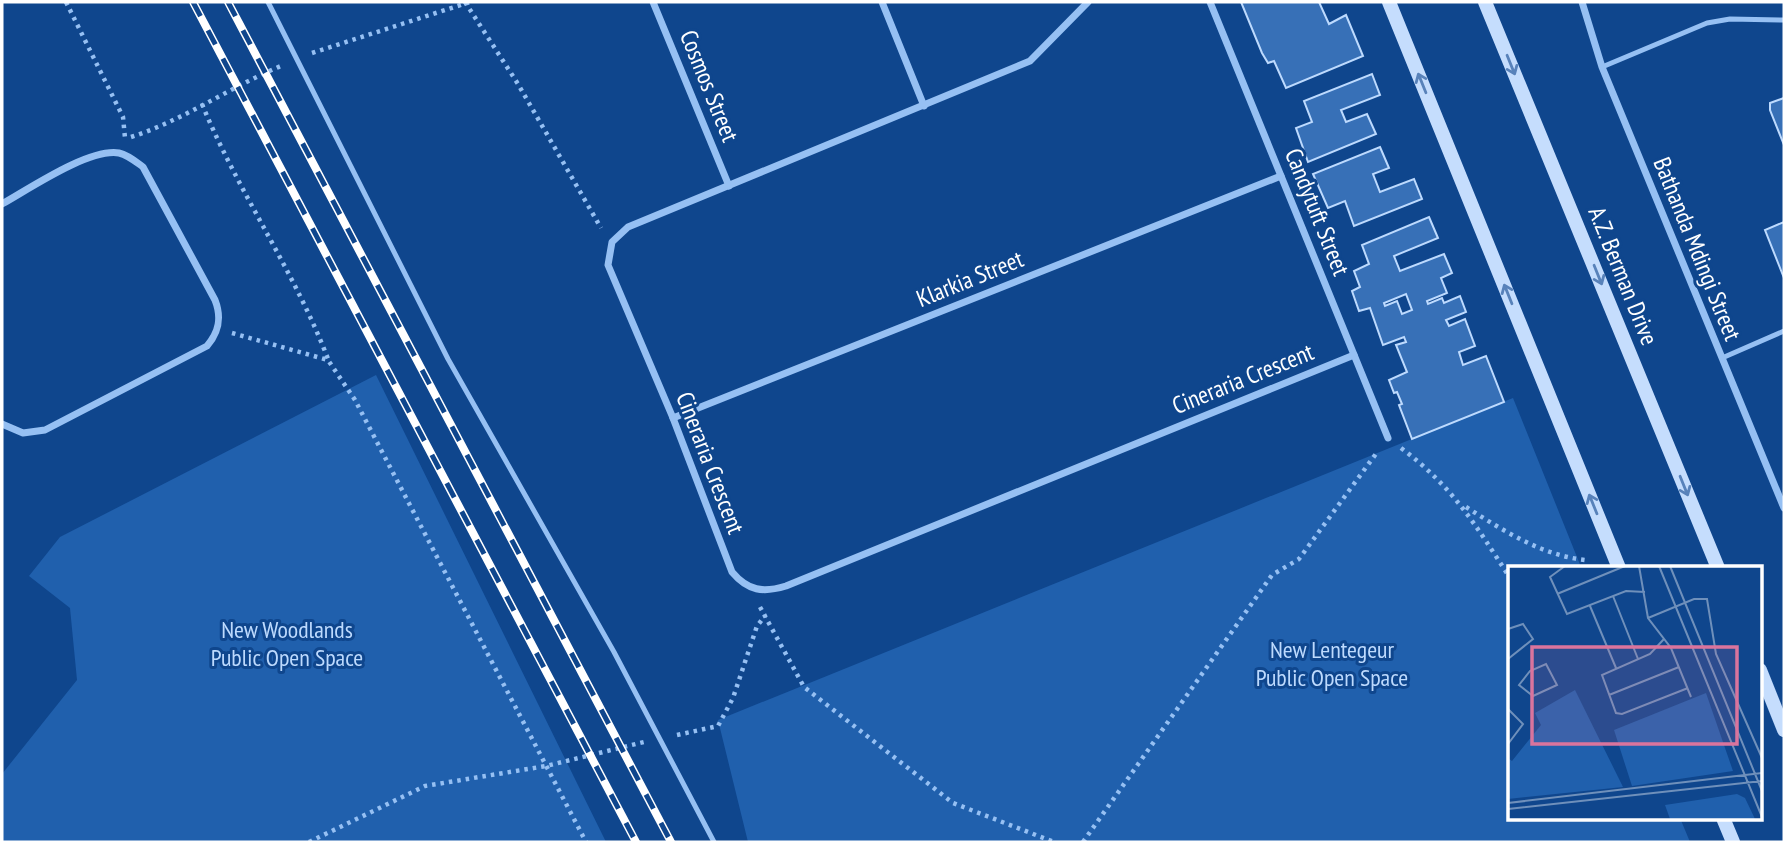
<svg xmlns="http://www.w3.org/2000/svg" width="1786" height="844" viewBox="0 0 1786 844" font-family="'PT Sans Narrow',sans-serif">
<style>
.green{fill:#2060ad}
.building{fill:#3770b7;stroke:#bddafe;stroke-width:2;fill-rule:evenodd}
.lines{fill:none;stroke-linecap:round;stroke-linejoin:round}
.path{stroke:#96c0f3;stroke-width:4.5;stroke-dasharray:3.5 5;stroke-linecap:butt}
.lane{stroke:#96c0f3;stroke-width:5}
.street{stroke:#96c0f3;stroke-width:7}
.secondary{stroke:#c5ddfd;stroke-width:14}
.rail-casing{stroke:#fff;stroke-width:8}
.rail{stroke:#0f468d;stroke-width:5;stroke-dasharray:16;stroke-linecap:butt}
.oneway{stroke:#5882ba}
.labels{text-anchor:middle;stroke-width:6;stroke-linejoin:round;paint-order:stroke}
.street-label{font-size:24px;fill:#fff;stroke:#0f468d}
.park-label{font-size:24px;fill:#bddafe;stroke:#0f468d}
.inset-road{fill:none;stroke:#6f90bb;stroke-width:2}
.view{fill:#da749d;fill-opacity:0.15;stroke:#da749d;stroke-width:3.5}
.inset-edge{fill:none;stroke:#fff;stroke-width:3.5}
</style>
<rect width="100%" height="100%" fill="#0f468d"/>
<g class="green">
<polygon points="376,375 606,842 2,842 2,774 77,680 70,608 29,576 60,537"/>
<polygon points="1513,398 1581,567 1510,568 1510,818 1680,818 1690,842 748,842 718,720"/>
</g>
<g class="building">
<polygon points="1241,2 1319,2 1329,24 1346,15 1363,56 1286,88 1274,61 1268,63 1262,53"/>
<polygon points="1372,74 1380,95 1341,110 1346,122 1367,114 1376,134 1308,162 1296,128 1312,122 1304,101"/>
<polygon points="1784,98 1784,145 1770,110 1770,103"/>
<polygon points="1380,147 1389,168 1373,174 1380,192 1414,179 1422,199 1354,226 1345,201 1328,208 1313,174"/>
<path d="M1429 217 1438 238 1394 256 1400 271 1444 254 1452 273 1441 278 1447 293 1427 301 1428 304 1442 298 1444 303 1460 296 1466 312 1446 320 1449 326 1465 319 1475 346 1459 352 1463 365 1486 356 1504 402 1412 439 1399 405 1402 404 1397 392 1394 393 1389 380 1407 372 1396 345 1406 342 1404 337 1383 345 1370 308 1359 311 1352 291 1360 287 1354 271 1369 264 1362 245ZM1406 294 1412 310 1402 314 1397 301 1385 306 1384 303Z"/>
<polygon points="1784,222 1784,278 1765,230"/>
</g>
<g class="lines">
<g class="path">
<polyline points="66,2 123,117 125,138"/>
<polyline points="465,2 518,84 601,228"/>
<polyline points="312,53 470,2"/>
<path d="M202 104C238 192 294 270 328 359"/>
<path d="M131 137C184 120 230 87 281 66"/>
<polyline points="232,333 328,360 355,400 586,842"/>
<path d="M1401 448C1453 487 1475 524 1510 578"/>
<path d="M1466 507C1504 531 1541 555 1585 560"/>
<polyline points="760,607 804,687 953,803 1054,842"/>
<polyline points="677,735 718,726 733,698 757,626 765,616"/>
<polyline points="309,842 425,786 546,766 644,742"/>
<polyline points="1083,842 1272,575 1299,559 1378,451"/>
</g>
<g class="lane">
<polyline points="268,2 448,359 614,652 714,842"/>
<polyline points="1602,67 1707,23 1730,19 1784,20"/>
<polyline points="1722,358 1784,331"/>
</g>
<g class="street">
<polyline points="653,2 729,186"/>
<polyline points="882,2 924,106"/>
<path d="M1088 2 1030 61 628 227 612 242 608 265 673 418 732 572C748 591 763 593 786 586L1354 355"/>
<polyline points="1210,2 1388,438"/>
<polyline points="1582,2 1602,67 1784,508"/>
<path d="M2 204C29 189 89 148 119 153 128 155 135 161 143 167L215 300C222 318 219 332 207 346L45 430 23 433 2 424"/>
<polyline points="673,418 1281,176"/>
</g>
<g class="secondary">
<polyline points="1389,2 1619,568"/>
<polyline points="1485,2 1718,568"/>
<polyline points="1760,670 1784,730"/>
<polyline points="1723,818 1733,842"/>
</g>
<g class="rail-casing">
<g id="rail">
<polyline points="193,2 636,842"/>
<polyline points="228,2 671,842"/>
</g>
</g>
<use href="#rail" class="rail"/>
</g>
<defs><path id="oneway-shaft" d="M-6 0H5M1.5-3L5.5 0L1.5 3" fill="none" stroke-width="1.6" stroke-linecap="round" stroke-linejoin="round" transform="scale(1.75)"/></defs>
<g class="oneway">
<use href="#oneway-shaft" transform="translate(1511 65) rotate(68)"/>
<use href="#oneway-shaft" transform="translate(1422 83) rotate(-112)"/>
<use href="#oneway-shaft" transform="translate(1598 275) rotate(68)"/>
<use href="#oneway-shaft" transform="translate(1508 294) rotate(-112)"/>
<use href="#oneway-shaft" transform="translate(1684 486) rotate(68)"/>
<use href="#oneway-shaft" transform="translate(1593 504) rotate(-112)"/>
</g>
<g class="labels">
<g class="street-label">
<text transform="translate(709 86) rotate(68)" y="8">Cosmos Street</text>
<text transform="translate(1317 212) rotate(68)" y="8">Candytuft Street</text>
<text transform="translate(1697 249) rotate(68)" y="8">Bathanda Mdingi Street</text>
<text transform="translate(1623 276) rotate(68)" y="8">A.Z. Berman Drive</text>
<text transform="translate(970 279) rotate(-22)" y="8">Klarkia Street</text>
<text transform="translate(1243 379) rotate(-22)" y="8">Cineraria Crescent</text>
<text transform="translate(710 463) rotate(69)" y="8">Cineraria Crescent</text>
</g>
<g class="park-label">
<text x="287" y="638">New Woodlands<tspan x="287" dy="28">Public Open Space</tspan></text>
<text x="1332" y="658">New Lentegeur<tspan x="1332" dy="28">Public Open Space</tspan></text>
</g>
</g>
<g transform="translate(1508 566)">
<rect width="254" height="254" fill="#0f468d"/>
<path d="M67 124 115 221 0 233V192L4 195 33 159 27 147ZM198 127 225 205 124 220 106 164ZM229 228 237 232 247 253H162L157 239Z" fill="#2060ad"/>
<path class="inset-road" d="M57 0 42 11 59 48 118 25 137 26M131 0 140 52 163 82 183 131M151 0 254 251M162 0 254 225M49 28 117 0M105 30 130 93M82 40 108 102M140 52 186 33H199L208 88 254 192M0 63 15 58 25 73 0 93M156 73 142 88 94 109 108 147 114 148 180 122M38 98 49 119 25 130 11 119 22 105ZM101 129 171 101M0 143 15 158 0 178M0 237 254 207M0 243 254 215"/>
<path class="view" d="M24 81H229V178H24Z"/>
<rect width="254" height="254" class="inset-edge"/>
</g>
<rect width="1786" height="844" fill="none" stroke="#ffffff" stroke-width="7"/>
</svg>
